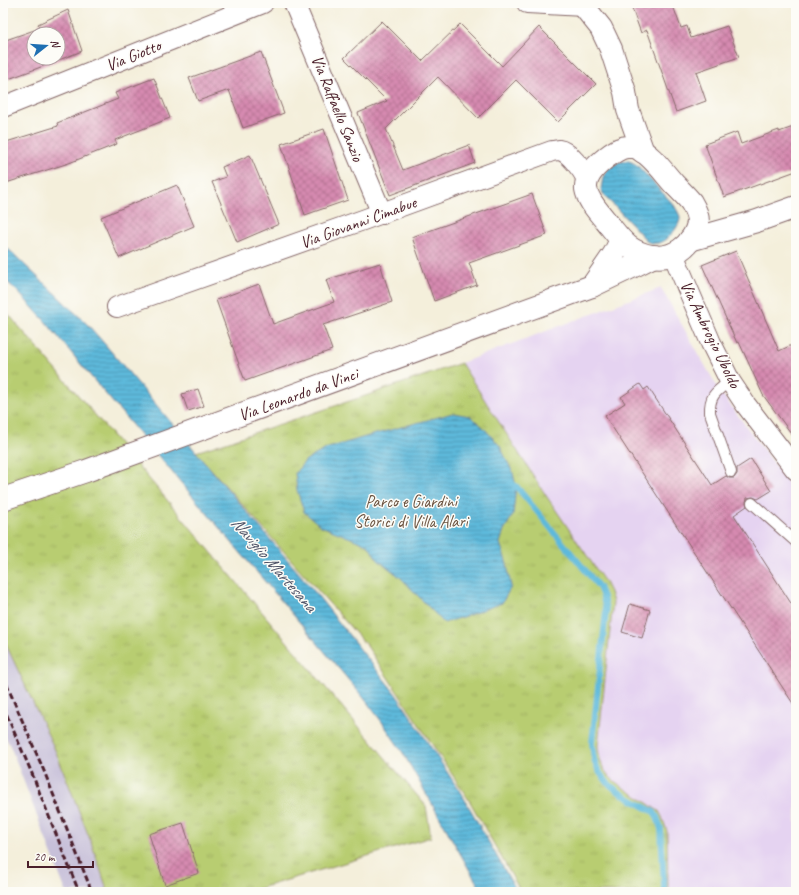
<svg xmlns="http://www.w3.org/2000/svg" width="799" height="895" viewBox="0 0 799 895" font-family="Caveat,sans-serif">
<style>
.built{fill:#e5d3f1}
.railway{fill:#c7c0d9}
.park{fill:url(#park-tufts);stroke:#81764e}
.water{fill:url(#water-rules);stroke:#546c83}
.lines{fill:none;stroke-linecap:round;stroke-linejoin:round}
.stream{stroke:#5db9db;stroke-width:6}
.building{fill:url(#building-cross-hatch);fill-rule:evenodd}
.service-casing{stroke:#866869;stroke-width:12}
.minor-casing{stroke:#866869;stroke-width:22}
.tertiary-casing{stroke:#866869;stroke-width:24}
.service{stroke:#fff;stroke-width:10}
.minor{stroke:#fff;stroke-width:20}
.tertiary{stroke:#fff;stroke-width:22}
.rail{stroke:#4a1f2b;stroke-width:3;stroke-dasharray:6 3;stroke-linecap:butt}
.labels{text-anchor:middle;stroke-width:3;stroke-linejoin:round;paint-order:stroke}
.street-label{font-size:17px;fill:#4a1f2b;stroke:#fdfcf7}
.park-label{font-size:17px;fill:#6b5340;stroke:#fdfcf7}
.water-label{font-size:18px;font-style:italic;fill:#515569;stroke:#fdfcf7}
</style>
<defs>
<pattern id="park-tufts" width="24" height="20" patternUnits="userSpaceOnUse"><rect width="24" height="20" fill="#b8cd71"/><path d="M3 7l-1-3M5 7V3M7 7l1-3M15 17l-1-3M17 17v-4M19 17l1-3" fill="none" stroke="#a0b062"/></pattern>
<pattern id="water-rules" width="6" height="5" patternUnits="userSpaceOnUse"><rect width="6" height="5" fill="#5db9db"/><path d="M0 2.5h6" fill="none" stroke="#4f96b2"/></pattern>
<pattern id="building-cross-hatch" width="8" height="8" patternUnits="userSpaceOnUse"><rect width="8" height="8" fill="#d68ab0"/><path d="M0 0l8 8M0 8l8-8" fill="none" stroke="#b0708f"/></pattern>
</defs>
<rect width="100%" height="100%" fill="#fdfcf7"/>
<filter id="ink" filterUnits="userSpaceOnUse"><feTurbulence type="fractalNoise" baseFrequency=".025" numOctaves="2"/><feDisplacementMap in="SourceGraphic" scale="8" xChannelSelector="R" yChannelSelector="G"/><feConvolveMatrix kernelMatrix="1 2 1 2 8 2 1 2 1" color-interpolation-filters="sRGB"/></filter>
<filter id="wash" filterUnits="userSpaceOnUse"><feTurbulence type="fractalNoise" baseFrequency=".012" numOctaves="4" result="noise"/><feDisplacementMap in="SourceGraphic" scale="16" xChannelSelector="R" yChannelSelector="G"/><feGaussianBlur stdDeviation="0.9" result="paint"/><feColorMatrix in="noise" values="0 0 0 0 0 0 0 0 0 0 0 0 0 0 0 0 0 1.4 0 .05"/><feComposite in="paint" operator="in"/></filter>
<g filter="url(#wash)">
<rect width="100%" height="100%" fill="#f4efdb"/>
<polygon class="built" points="661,288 719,390 796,493 796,892 670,892 668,888 654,808 614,782 605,772 601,764 599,755 598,746 613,603 610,592 605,582 547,497 461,363"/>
<polygon class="railway" points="3,638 56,752 91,842 108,892 66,892 11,748 3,732"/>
<g class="park">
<polygon points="3,308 96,416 426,806 431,837 247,892 108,892 91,842 56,752 3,638"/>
<path d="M461 363 547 497 605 582 610 592 613 602 598 746C600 772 610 779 630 792 638 797 646 802 654 808L659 811 662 817 667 831 668 888 670 892H521L469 800 367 646 196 452 368 395Z"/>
</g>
<g class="water">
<path d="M628 160 637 165 674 205C676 209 679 213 680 217 681 226 666 242 658 243 654 244 651 243 648 242L604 195 601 189 603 177 607 170 619 162Z"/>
<polygon points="3,244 88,325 103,342 314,591 395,693 410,715 464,798 517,892 482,892 403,753 382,722 363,697 93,379 45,321 18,292 3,278"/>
<polygon points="453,413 470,416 483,427 500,446 513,473 516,486 513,515 504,530 500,543 507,564 511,587 502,603 466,616 444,623 400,577 378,560 368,545 321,526 304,512 297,490 295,473 306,460 328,448 372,435"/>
</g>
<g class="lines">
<path class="stream" d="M510 483 516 486 599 587 603 597 606 611 592 743C593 751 593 758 596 765 605 789 633 800 654 812L657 817 661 829 664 887 665 892"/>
</g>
<g id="blocks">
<g class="building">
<polygon points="630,3 672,3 681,28 687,26 691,38 727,26 739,57 696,72 706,101 676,112 647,30 641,33"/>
<path d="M68 10 82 51 33 70 3 81V41L40 28 38 24ZM34 34H58V58H34Z"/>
<polygon points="382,21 422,61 460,24 502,66 539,27 596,84 558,122 516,80 478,118 438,77 386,129 403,170 469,145 475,163 390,195 358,113 387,101 344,58"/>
<polygon points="261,52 284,113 243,128 229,90 198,101 189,78"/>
<polygon points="154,78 170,118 115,140 117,144 69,163 6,183 3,173 3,143 58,126 57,123 118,99 115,93"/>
<polygon points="796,126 796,171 724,197 705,144 737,132 741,144 779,130 779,132"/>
<polygon points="324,129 348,200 305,215 281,144"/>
<polygon points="250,155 279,224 237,242 212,182 226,177 222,167"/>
<polygon points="177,185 194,226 119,258 101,217"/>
<polygon points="532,194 547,235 469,263 477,285 434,301 412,237"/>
<polygon points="736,251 779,351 796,343 796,440 763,395 739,342 737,343 702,265"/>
<polygon points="380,263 392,302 323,325 332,350 245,381 216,300 259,284 273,324 334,302 326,280"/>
<polygon points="640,384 644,390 648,387 712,485 726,476 729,478 734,478 737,474 737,468 751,459 771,491 758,499 753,497 747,498 746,502 747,506 734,515 796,611 796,708 605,416 625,403 621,397"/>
<polygon points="198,389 204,406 188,411 182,394"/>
<polygon points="630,604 650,610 642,638 622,632"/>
<polygon points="183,823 199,873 165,885 149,834"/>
</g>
</g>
</g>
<g filter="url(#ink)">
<use href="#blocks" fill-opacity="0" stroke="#866869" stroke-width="1"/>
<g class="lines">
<g class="service-casing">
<g id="service">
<path d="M730 381C717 391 709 395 710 413L731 472"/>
<polyline points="752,503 796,542"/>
</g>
</g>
<g class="minor-casing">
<g id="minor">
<polyline points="294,3 382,214"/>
<polyline points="527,3 584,6"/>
<polyline points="3,107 263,3"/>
<polyline points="673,254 711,343 730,381 746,405 796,470"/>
<path d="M117 307 363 220 552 151C553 151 558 150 559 150 569 151 583 171 587 179"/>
</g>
</g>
<g class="tertiary-casing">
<g id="tertiary">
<polyline points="581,3 601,28 611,49 625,92 628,110 643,152"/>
<path d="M628 147C632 147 635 147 637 148 651 154 664 173 674 184 680 190 686 196 691 202 694 207 698 216 698 222 697 232 689 244 680 250 671 256 662 258 652 256 627 252 620 238 605 220 598 211 588 201 586 189 585 175 597 165 607 157 611 154 615 151 620 149 622 148 625 147 628 147Z"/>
<polyline points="690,240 757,221 796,207"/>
<polyline points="592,286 614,254 621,240"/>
<polyline points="3,499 86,471 592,286 636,265 654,256"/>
</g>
</g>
<use href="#service" class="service"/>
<use href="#minor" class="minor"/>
<use href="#tertiary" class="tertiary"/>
<g class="rail">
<polyline points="3,676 44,771 92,892"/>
<polyline points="3,706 33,776 79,892"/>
</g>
</g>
</g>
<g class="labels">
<g class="street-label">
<text transform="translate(133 55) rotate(-22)" y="6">Via Giotto</text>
<text transform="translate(338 108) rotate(68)" y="6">Via Raffaello Sanzio</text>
<text transform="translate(358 222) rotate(-20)" y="6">Via Giovanni Cimabue</text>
<text transform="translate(711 334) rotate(64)" y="6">Via Ambrogio Uboldo</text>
<text transform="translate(298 394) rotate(-20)" y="6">Via Leonardo da Vinci</text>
</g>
<g class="park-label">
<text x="411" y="507">Parco e Giardini<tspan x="411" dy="20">Storici di Villa Alari</tspan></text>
</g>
<g class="water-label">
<text transform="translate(274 564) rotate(49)" y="6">Naviglio Martesana</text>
</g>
</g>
<rect width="799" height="895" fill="none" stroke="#fdfcf7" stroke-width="16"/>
<g transform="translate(46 46) rotate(73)"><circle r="19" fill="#fdfcf7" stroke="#b5a4a5"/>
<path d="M0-3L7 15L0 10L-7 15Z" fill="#1f6fb2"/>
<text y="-6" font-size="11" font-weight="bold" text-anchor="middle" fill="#4a1f2b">N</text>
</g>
<path d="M28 861v6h65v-6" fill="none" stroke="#4a1f2b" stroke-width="2"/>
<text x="34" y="861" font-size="12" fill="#4a1f2b" stroke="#fdfcf7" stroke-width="3" paint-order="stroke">20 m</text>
</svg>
